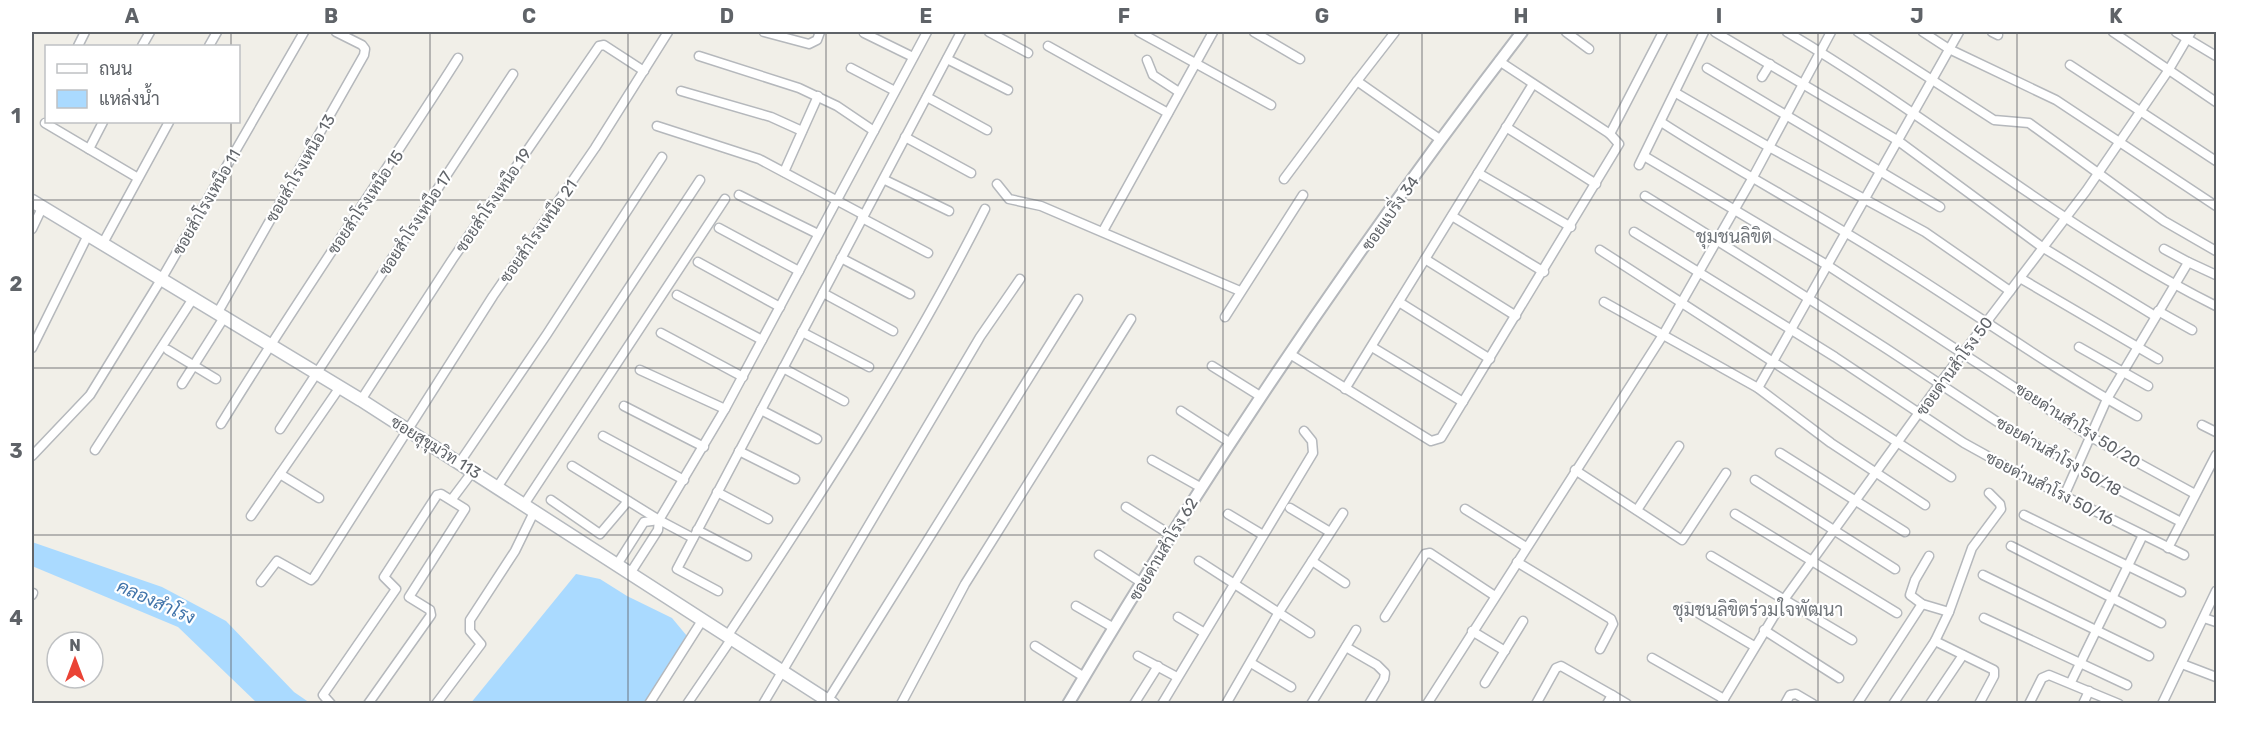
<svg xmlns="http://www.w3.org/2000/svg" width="2248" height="735" viewBox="0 0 2248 735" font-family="Rubik,Sarabun,sans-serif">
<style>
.water{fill:#aadaff}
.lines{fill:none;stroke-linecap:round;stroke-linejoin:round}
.minor-casing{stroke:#b5b8bc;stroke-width:11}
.tertiary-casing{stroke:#b5b8bc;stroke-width:14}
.secondary-casing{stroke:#b6babf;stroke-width:15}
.minor{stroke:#fff;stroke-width:8}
.tertiary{stroke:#fff;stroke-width:10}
.secondary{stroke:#fff;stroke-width:12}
.grid{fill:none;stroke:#5f6368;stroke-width:1.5;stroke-opacity:0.55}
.labels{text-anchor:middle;stroke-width:4.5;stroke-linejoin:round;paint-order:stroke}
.street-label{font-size:16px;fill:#5f6368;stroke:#fff}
.neighbourhood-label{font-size:18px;fill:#70757a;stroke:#fff}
.water-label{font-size:18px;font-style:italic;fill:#4174aa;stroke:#fff}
.neatline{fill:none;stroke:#5f6368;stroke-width:2}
.grid-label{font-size:20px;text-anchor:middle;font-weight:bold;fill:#5f6368}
</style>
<rect width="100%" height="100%" fill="#f1efe8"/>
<g class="water">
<polygon points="32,542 162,587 226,621 294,692 310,703 257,703 178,627 32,566"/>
<polygon points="576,574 600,579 627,596 672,618 687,636 644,703 470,704"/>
</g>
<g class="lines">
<g class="minor-casing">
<g id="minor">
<polyline points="764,32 809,44 817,40 820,32"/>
<polyline points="989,32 1028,53"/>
<polyline points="1139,32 1271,105"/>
<polyline points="1254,32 1300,59"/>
<polyline points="1566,32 1589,49"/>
<polyline points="1715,32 1897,140 2042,247 2155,316"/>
<path d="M1787 32C1933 118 2064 230 2216 306"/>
<polyline points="1858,32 1994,120 2029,123 2164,221 2216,251"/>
<polyline points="1923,32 1949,49 2056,100 2216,206"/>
<polyline points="1992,32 1998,35"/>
<polyline points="2113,32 2216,102"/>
<polyline points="2176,32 2216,56"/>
<polyline points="864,33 913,57"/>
<polyline points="78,46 85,32"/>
<polyline points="142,46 150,32"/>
<polyline points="209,46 217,32"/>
<polyline points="1048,46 1168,113"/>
<polyline points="699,56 799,88 837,106 874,131"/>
<polyline points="947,59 1008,90"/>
<polyline points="1147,60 1153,75 1179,92"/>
<polyline points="2070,65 2216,161"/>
<polyline points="851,68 895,91"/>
<polyline points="1707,68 1940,207"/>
<polyline points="1762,77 1770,64"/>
<polyline points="1357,81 1395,32"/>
<polyline points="681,91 771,117 802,131"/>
<polyline points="1676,93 1769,147 1925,232 2010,291"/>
<polyline points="927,97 987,130"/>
<path d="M1661 122C1735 170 1813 211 1887 258 1970 310 2051 368 2137 416"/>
<polyline points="45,123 138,178"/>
<polyline points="657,126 759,159 864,215"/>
<polyline points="1506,127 1596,184"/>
<polyline points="1610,134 1663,32"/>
<polyline points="905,137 971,173"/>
<polyline points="89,149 103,122"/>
<polyline points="1644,156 1827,265 2089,436 2195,494"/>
<polyline points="1639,165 1704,32"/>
<polyline points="784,172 818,96"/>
<polyline points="1478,173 1571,227"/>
<polyline points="1284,179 1357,81 1441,140"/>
<polyline points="885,180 949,211"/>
<polyline points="997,184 1009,199 1041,206 1240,291"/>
<polyline points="739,195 818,234"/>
<path d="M1645 196C1764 269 1881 344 1996 421 2022 438 2051 448 2075 467L2181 522"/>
<polyline points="1452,216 1544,272"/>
<polyline points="862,218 928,253"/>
<polyline points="719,228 799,271"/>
<polyline points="32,229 42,208"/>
<polyline points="1103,231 1213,32"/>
<polyline points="1634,232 1835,357 1964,443 2020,474 2184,555"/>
<polyline points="103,243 169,122"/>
<polyline points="2164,249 2188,262"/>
<polyline points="1600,250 1951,477"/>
<polyline points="841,258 910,294"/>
<polyline points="1425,259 1516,316"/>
<polyline points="698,262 780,307"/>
<polyline points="2020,278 2158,359"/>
<polyline points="823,293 893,331"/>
<polyline points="677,295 762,340"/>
<polyline points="1399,302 1490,359"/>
<polyline points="1604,302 1758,388 1831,443 1925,505"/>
<polyline points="2158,311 2192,330"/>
<polyline points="218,312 364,55 365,49 362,45 336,32"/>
<polyline points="1225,317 1303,195"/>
<polyline points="802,332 869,367"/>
<polyline points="661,333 743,377"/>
<polyline points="1372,347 1463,402"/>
<polyline points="2079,347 2148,386"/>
<polyline points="32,348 88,235"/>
<polyline points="168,350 216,379"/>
<polyline points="1290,354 1431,441 1441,438 1619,144 1610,134 1499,61"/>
<polyline points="1212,366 1260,396"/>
<polyline points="783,368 844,401"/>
<polyline points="182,384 225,316"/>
<polyline points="1758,388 1959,32"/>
<polyline points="1345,389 1533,84"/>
<polyline points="361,400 452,260 599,46 604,45 644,71"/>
<polyline points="624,406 704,447"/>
<polyline points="725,409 927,32"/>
<polyline points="761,410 817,439"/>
<polyline points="1181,411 1229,442"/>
<path d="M221 424C297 300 380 181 458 58"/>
<polyline points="2202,425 2216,432"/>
<polyline points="280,429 513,74"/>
<polyline points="603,436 684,480"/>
<polyline points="95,450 194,297"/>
<polyline points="739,451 795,479"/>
<polyline points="1780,453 1905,532"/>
<polyline points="32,456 90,395 162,278 304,32"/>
<polyline points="1152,460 1200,487"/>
<polyline points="460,462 547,334 662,157"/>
<polyline points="572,466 659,520 693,538"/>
<polyline points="1575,470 1682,540 1726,473"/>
<polyline points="280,474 319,498"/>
<polyline points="1755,480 1895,569"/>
<polyline points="498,486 700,180"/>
<polyline points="717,492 768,519"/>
<polyline points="2064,496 2107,399 2186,266 2188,262 2216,275"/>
<polyline points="452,499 473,471"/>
<polyline points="551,500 600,534 628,501"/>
<polyline points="525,503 725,199"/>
<polyline points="1126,507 1171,535"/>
<polyline points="1290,508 1330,532"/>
<polyline points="1465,509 1526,547"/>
<polyline points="1637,510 1679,446"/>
<polyline points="1228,514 1263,535"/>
<polyline points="1735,514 1897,613"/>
<polyline points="2024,515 2181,592"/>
<polyline points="251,516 340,387"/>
<polyline points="697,530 747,556"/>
<polyline points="2011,546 2161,623"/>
<polyline points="2168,548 2216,455"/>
<polyline points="1099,555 1142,583"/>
<polyline points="1711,556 1852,640"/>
<polyline points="1199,561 1310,633"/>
<polyline points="1312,561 1345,583"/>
<polyline points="1517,562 1611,619 1613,624 1600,649"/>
<polyline points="618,563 644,522 659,520"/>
<polyline points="631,572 658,530 659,520 725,409 640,370"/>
<polyline points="1983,575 2149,656"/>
<polyline points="261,582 277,561 311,580 314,577 493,296 595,148 668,32"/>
<polyline points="718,591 677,569 961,32"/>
<polyline points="32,595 33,593"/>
<polyline points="1076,606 1114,628"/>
<polyline points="1688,607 1754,646"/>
<polyline points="1949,612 1972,548 2001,509 2000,504 1989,493"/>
<polyline points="1178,617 1203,632"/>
<polyline points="1385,617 1425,554 1430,553 1495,596"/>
<polyline points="1984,618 2127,685"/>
<polyline points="2204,618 2216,622"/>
<polyline points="1764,630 1839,678"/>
<polyline points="1472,631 1505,651"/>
<path d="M728 635C820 496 910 358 985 209"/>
<polyline points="1935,641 1994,670 1994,676 1979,704"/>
<polyline points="1035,646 1084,677"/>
<polyline points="1346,647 1377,665 1385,673 1384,679 1369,704"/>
<polyline points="1138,656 1177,677"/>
<polyline points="1652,658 1724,699"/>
<polyline points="1251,663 1291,687"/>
<polyline points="2182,664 2216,677"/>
<polyline points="2071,682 2143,535"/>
<polyline points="1485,683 1523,621"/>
<polyline points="828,700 1078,299"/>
<polyline points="331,704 323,695 396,589 384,577 437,495 441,494 465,509 409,597 430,610 431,615 368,704"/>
<polyline points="436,704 481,644 470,631 470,620 515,551 535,510"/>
<polyline points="649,704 703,619"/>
<polyline points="687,704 732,638"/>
<polyline points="763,704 980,337 1020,279"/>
<polyline points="901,704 965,584 1131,319"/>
<polyline points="1134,704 1158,666"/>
<polyline points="1162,704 1313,453 1312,441 1304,431"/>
<polyline points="1226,704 1279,612 1343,513"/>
<polyline points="1311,704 1356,630"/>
<polyline points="1427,704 1663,335 1752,179 1831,32"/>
<polyline points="1536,704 1556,668 1561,666 1612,695"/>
<polyline points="1607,704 1612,695 1627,704"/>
<polyline points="1721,704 1783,601 1941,382 2086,191 2168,71 2191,32"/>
<polyline points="1785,704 1790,695 1796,694 1813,704"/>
<polyline points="1857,704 1922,604"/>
<polyline points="1893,704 1935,641 1949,612 1922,604 1910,595 1915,580 1929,556"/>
<polyline points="1930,704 1963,655"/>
<polyline points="2029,704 2042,678 2049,675 2119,704"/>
<polyline points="2083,704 2089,691"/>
<polyline points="2162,704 2216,591"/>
</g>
</g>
<g class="tertiary-casing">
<path id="tertiary" d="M1068 704C1206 471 1357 246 1522 32"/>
</g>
<g class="secondary-casing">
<polyline id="secondary" points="32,201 361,400 833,704"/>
</g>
<use href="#minor" class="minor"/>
<use href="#tertiary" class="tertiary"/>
<use href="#secondary" class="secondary"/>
</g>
<path class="grid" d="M231 32V46M430 32V704M628 32V704M826 32V704M1025 32V704M1223 32V704M1422 32V704M1620 32V704M1818 32V704M2017 32V704M231 122V704M32 200H2216M32 368H2216M32 535H2216"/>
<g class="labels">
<g class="street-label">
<text transform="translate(300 168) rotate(-60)" y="6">ซอยสำโรงเหนือ 13</text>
<text transform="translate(493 200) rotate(-56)" y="6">ซอยสำโรงเหนือ 19</text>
<text transform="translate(206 202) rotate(-60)" y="6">ซอยสำโรงเหนือ 11</text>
<text transform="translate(365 202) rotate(-56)" y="6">ซอยสำโรงเหนือ 15</text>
<text transform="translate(1390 213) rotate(-55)" y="6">ซอยแบริ่ง 34</text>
<text transform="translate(415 223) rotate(-57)" y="6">ซอยสำโรงเหนือ 17</text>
<text transform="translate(538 231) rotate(-55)" y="6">ซอยสำโรงเหนือ 21</text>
<text transform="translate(1954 366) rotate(-54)" y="6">ซอยด่านสำโรง 50</text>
<text transform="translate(2078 425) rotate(32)" y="6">ซอยด่านสำโรง 50/20</text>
<text transform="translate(436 447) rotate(32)" y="6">ซอยสุขุมวิท 113</text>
<text transform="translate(2059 456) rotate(30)" y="6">ซอยด่านสำโรง 50/18</text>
<text transform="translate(2050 488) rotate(27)" y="6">ซอยด่านสำโรง 50/16</text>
<text transform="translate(1163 549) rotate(-59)" y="6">ซอยด่านสำโรง 62</text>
</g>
<g class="neighbourhood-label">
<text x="1734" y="243">ชุมชนลิขิต</text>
<text x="1758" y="616">ชุมชนลิขิตร่วมใจพัฒนา</text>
</g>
<g class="water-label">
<text transform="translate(156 602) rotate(24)" y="6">คลองสำโรง</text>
</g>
</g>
<rect width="2248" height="735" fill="none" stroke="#ffffff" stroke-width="66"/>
<rect x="45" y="45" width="195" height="78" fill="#ffffff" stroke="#bfc1c3" stroke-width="1.5"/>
<rect x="57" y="64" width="30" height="9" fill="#ffffff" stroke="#bfc1c3" stroke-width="1.5"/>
<text x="99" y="75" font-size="18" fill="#5f6368">ถนน</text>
<rect x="57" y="90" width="30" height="18" fill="#aadaff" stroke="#bfc1c3" stroke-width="1.5"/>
<text x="99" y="105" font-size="18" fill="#5f6368">แหล่งน้ำ</text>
<g transform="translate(75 660)"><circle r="28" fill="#ffffff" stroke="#bfc1c3" stroke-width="1.5"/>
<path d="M0-4.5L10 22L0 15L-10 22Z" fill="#ea4335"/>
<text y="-9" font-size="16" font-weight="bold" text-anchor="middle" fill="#5f6368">N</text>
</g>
<rect x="33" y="33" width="2182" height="669" class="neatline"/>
<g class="grid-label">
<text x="132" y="23">A</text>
<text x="331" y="23">B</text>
<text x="529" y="23">C</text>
<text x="727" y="23">D</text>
<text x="926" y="23">E</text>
<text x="1124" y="23">F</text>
<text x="1322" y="23">G</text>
<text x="1521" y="23">H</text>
<text x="1719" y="23">I</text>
<text x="1917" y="23">J</text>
<text x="2116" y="23">K</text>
<text x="16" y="123">1</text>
<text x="16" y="291">2</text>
<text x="16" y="458">3</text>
<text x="16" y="625">4</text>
</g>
</svg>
